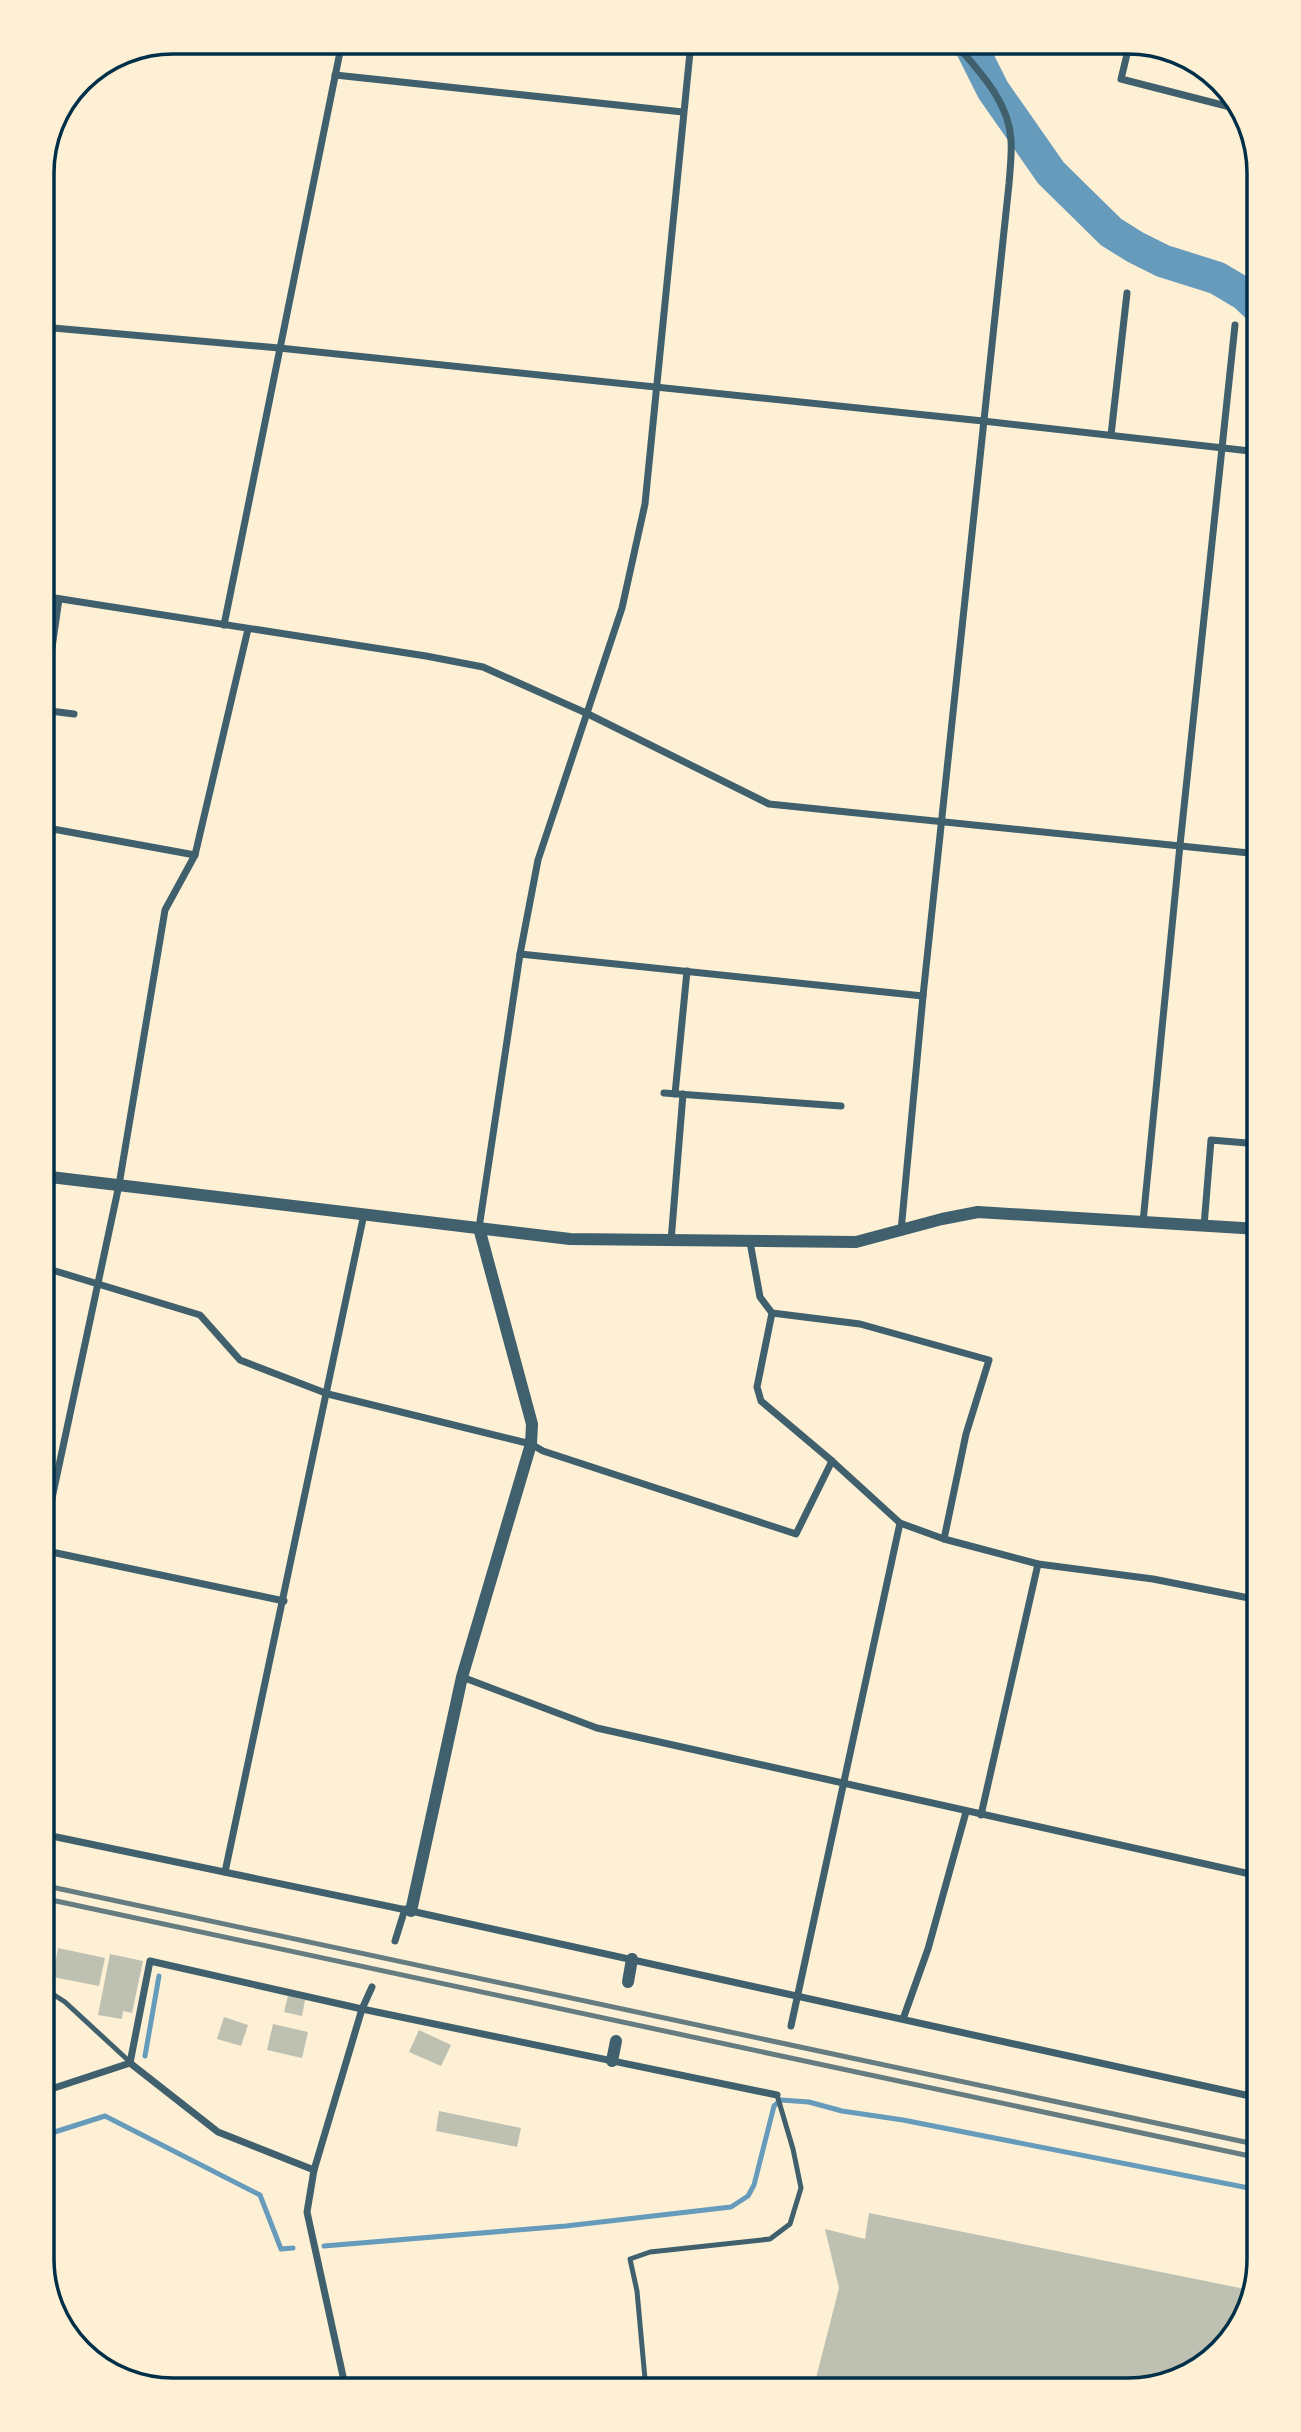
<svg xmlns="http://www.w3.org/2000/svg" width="1301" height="2432" viewBox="0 0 1301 2432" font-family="Barlow,sans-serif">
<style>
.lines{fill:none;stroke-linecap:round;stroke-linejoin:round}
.stream{stroke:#669bbc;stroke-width:5}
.river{stroke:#669bbc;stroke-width:33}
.building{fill:#bec0b2}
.service{stroke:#3f606c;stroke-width:5}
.minor{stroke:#3f606c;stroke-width:7}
.tertiary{stroke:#3f606c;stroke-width:12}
.rail{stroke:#657d81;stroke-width:5}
.rim{fill:none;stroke:#003049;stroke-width:3.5}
</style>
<rect width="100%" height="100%" fill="#fdf0d5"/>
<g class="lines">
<g class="stream">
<polyline points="145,2056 159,1976"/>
<polyline points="42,2136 105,2116 260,2195 281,2249 293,2248"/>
<polyline points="324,2246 566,2226 731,2207 748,2196 754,2185 774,2106 781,2100 809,2102 842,2111 903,2120 1259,2190"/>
</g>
<polyline class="river" points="969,42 993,90 1051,173 1111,232 1135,247 1163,261 1217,278 1244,294 1259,308"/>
</g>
<g class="building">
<polygon points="58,1948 105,1958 99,1986 53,1977"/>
<polygon points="110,1954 143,1961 132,2013 123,2011 122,2019 98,2015"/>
<polygon points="288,1996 305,2000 302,2016 284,2012"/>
<polygon points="224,2017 248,2025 241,2046 217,2039"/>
<polygon points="273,2024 308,2032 302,2058 267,2050"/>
<polygon points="419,2030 451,2045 441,2066 409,2052"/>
<polygon points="439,2111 521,2128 517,2147 436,2131"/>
<polygon points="869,2213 1250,2290 1237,2332 1178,2380 1128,2390 813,2390 839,2288 825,2229 865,2239"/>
</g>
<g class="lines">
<g class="service">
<polyline points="42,1987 65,2002 130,2062"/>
<polyline points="646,2390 637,2291 630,2259 650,2252 770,2239 790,2224 801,2188 793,2149 777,2095"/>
</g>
<g class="minor">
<polyline points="1130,42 1121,79 1238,109"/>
<polyline points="335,75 683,112"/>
<polyline points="42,327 279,348 983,421 1259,452"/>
<polyline points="1111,435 1127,293"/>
<polyline points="42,596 426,656 483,667 586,713 769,804 1259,854"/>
<polyline points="224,625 342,42"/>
<polyline points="42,710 74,714"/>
<polyline points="43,710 59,599"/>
<polyline points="42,827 195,855"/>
<polyline points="520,954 923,996"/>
<polyline points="664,1093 841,1106"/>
<polyline points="675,1094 687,971"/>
<polyline points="1143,1222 1180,845 1235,325"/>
<polyline points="1204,1226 1211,1140 1259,1144"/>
<polyline points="479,1228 520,954 538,860 622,608 645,504 691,42"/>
<path d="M901 1231 923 996 1009 184C1010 170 1012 154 1011 140 1009 101 978 70 954 42"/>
<polyline points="671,1241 683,1094"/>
<polyline points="750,1242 760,1297 772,1313 757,1387 761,1401 832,1461 900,1523 944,1539 1038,1564 1153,1579 1259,1600"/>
<polyline points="42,1267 200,1315 240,1360 328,1394 531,1444 543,1451 796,1534 832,1461"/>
<polyline points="772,1313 860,1324 989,1360 966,1434 944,1539"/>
<polyline points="42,1545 119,1185 165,910 195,855 248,629"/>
<polyline points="42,1550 284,1601"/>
<polyline points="462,1677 597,1728 1259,1876"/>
<polyline points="981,1815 1038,1564"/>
<polyline points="42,1834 411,1911 1259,2098"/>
<polyline points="225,1872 364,1214"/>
<polyline points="395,1941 405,1909"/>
<polyline points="903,2019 928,1949 966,1812"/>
<polyline points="791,2026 900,1523"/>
<polyline points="130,2063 150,1961 362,2009 777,2095"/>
<polyline points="130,2063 218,2132 314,2170"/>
<polyline points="42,2092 130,2063"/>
<polyline points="346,2390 307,2212 314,2170 362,2009 372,1987"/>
</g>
<g class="tertiary">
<polyline points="42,1176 570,1239 856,1242 942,1219 978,1212 1259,1229"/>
<polyline points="411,1911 462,1677 531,1444 532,1424 479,1228"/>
<polyline points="628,1982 632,1959"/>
<polyline points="612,2061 616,2041"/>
</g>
<g class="rail">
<polyline points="42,1885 1259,2145"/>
<polyline points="42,1898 1259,2158"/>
</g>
</g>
<path d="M0 0H1301V2432H0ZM173 54H1128A119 119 0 0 1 1247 173V2259A119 119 0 0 1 1128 2378H173A119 119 0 0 1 54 2259V173A119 119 0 0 1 173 54Z" fill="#fdf0d5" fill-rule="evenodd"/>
<path class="rim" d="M173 54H1128A119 119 0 0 1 1247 173V2259A119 119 0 0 1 1128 2378H173A119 119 0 0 1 54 2259V173A119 119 0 0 1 173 54Z"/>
</svg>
